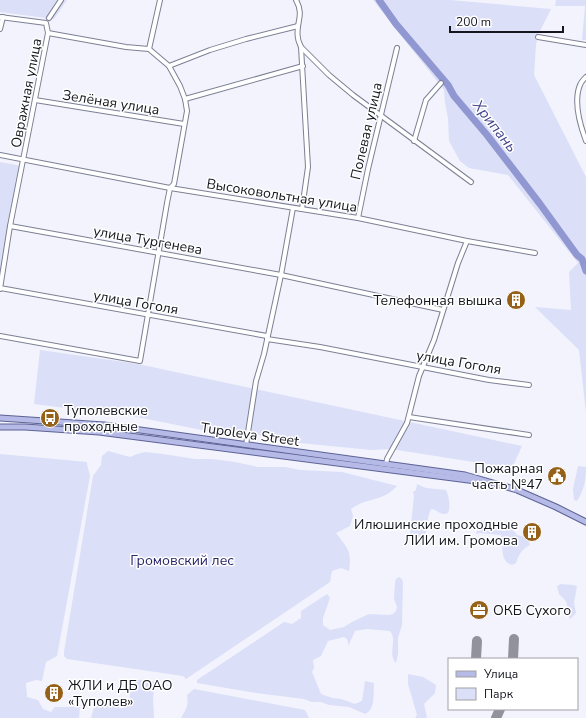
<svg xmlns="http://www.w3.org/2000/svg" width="586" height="718" viewBox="0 0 586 718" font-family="'Nunito Sans',sans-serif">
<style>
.green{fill:#dbdff8}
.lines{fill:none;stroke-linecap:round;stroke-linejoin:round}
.river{stroke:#9198d1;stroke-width:7}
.taxiway{stroke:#92929c;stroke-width:10}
.minor-casing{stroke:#7d8094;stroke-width:6}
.major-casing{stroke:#5d6295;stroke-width:7}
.minor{stroke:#fff;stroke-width:4}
.major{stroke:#b6bae6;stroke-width:5}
.labels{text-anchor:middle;stroke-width:3;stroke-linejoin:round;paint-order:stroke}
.street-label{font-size:14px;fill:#14151d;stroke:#fff}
.poi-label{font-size:14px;fill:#14151d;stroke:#fff;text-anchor:end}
.park-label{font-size:14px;fill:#28266a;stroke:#fff}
.water-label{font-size:15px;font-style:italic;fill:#41448a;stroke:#fff}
</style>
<rect width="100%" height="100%" fill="#f2f3fc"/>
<g class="green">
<polygon points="0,0 67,0 54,19 0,12"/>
<polygon points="373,0 450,0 551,9 538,35 536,45 534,75 586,177 586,413 579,350 535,307 571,310 569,272 578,263 508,175 469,168 460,161 449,141 448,118 445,103 444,90"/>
<polygon points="556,0 586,0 586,40 582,40 585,6 555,6"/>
<polygon points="0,162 21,166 9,221 0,275"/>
<polygon points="40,350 138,364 522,446 512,468 391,449 371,450 270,440 247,429 243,434 216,433 137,417 34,404"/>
<path d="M108 451 130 457 137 454 145 452 163 454 195 459H212L235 462 258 467H285L300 470 342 472 397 486C383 502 367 497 351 509L353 516 350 526 336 533C347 548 352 550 349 571L341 568 332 571 330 582 186 679 183 676 67 659 64 656V652L93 476 101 465 102 456Z"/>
<polygon points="0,454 87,462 87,464 90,476 57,656 46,662 42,681 36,680 26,683 27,697 38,700 43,709 51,712 55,707 80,707 79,718 0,718"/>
<path d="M578 466 586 467C586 480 584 490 577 501L574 500 573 489Z"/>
<path d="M417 484 426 488 446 490C449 497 451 506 448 513 440 517 438 509 431 509 430 512 428 515 428 519 426 528 428 549 412 538L410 534 414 496 413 492 416 490Z"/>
<path d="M481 521 493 523 499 529 505 531 506 527 504 524 508 523 517 535C523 536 528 538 530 545 522 549 519 554 516 563L512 565C499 561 504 546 501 535L480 533 476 534 477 530Z"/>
<path d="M399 577 402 579 403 583 402 625 398 638V654L396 663C387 654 398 640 390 631L367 629 355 631 350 642 349 646 347 639 344 637 328 641 321 656 313 660 314 668 312 672 321 694 332 698 341 699 355 704 362 701 365 681 374 683C373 694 376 709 365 714L349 707 329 705 321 702H312L304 699 256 693 197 683V680L284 622 292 624 301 618V611L327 594 330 598 323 618V625L330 630 344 627 352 622 369 614 389 615 393 614 396 611 397 607 394 599 395 583 396 579Z"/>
<polygon points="561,584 573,585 577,586 574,602 576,613 570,619 567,612 567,604 565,600 559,594 557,586"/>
<polygon points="408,674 423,677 436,685 435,693 424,704 427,718 415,718 417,715 408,684"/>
<polygon points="133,680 146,680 155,682 153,698 154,718 91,718 96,700 121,708 129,705 131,685"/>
<path d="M194 689 305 710 309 718H181C186 709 189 706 187 695Z"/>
</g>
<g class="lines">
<polyline class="river" points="379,0 396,24 448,85 454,96 487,135 540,204 577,255 582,259 586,271"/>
<g class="taxiway">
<polyline points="476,659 477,641"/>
<polyline points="513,659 514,639"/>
<polyline points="496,718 500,709"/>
</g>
<g class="minor-casing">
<g id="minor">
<path d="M296 0C305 16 295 23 298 38 298 41 300 44 301 47L308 167 302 209"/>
<polyline points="0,17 46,23 48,33 10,226 0,289"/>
<polyline points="49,18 61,0"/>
<polyline points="0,29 3,17"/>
<polyline points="48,33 126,47 149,49"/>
<polyline points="538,37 586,45"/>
<polyline points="301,47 329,75 353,95 471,182"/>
<polyline points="149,49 160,0"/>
<polyline points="169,66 210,50 246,39 298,26"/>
<path d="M586 77C584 79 581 82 580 85 573 102 580 125 586 141"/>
<polyline points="185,99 303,66"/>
<polyline points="35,100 184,124"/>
<polyline points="414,141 426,100 441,83"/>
<polyline points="0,155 170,188 358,218 467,241 535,253"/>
<polyline points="358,218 368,169 397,48"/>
<polyline points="10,226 281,275 443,310"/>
<polyline points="0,288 267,336"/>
<polyline points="0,336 140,361 167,203 170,188 174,184 187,111 185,99 180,86 169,66 149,49"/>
<polyline points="267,339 320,347 489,380 529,385"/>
<polyline points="409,417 529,435"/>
<polyline points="246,445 256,381 264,354 281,275 293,208"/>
<polyline points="386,464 387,459 407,423 419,376 434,340 458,263 467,241"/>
</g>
</g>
<g class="major-casing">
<g id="major">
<polyline points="0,418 104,425 465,475 517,490 556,507 586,522"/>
<polyline points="0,427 25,427 99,432 476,481"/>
</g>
</g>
<use href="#minor" class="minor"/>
<use href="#major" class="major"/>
</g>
<defs>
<g id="building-disc" transform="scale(1)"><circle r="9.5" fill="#956017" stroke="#fff"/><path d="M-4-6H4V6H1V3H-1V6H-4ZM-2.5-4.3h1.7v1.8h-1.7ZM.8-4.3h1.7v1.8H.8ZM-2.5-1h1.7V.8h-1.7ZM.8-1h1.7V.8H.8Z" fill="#fff"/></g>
<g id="bus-disc" transform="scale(1)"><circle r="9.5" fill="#956017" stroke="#fff"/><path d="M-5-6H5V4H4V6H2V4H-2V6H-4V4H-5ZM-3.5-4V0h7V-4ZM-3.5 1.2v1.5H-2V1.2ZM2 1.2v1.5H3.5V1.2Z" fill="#fff"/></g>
<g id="civic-disc" transform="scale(1)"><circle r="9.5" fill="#956017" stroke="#fff"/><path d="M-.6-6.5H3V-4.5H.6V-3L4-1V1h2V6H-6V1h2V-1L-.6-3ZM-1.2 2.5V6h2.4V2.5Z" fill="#fff"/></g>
<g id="office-disc" transform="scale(1)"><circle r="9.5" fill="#956017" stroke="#fff"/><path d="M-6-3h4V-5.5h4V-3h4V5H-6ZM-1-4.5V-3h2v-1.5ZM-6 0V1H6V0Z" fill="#fff"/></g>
</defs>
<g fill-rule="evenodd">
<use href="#building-disc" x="516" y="300"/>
<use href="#bus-disc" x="50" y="418"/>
<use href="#civic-disc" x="557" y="476"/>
<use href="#building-disc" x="532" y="532"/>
<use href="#office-disc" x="479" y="610"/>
<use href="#building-disc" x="54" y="693"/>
</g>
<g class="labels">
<g class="street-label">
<text transform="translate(26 93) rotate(-79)" y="5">Овражная улица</text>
<text transform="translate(111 102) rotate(9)" y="5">Зелёная улица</text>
<text transform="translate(366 131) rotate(-77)" y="5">Полевая улица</text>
<text transform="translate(282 195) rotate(9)" y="5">Высоковольтная улица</text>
<text transform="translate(148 240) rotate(10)" y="5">улица Тургенева</text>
<text transform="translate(136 302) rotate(10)" y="5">улица Гоголя</text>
<text transform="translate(459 362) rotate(10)" y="5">улица Гоголя</text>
<text transform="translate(250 434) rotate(8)" y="5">Tupoleva Street</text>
</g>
<g class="poi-label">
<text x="502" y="305">Телефонная вышка</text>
<text x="64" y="415" text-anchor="start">Туполевские<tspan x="64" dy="16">проходные</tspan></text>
<text x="543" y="473">Пожарная<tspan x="543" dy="16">часть №47</tspan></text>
<text x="518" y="529">Илюшинские проходные<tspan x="518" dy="16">ЛИИ им. Громова</tspan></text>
<text x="493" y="615" text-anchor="start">ОКБ Сухого</text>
<text x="68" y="690" text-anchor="start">ЖЛИ и ДБ ОАО<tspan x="68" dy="16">«Туполев»</tspan></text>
</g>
<g class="park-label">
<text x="182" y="565">Громовский лес</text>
</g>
<g class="water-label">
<text transform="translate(495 126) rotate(52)" y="5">Хрипань</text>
</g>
</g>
<rect x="448" y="658" width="130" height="52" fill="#ffffff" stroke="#a1a1a5"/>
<rect x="456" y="671" width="20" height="6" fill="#b6bae6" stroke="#a1a1a5"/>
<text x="484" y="678" font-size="12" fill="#14151d">Улица</text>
<rect x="456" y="688" width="20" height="12" fill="#dbdff8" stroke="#a1a1a5"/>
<text x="484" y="698" font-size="12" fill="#14151d">Парк</text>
<path d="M450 26v6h113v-6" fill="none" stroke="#14151d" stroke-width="2"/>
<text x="456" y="26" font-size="12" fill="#14151d" stroke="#ffffff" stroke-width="3" paint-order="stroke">200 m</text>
</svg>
